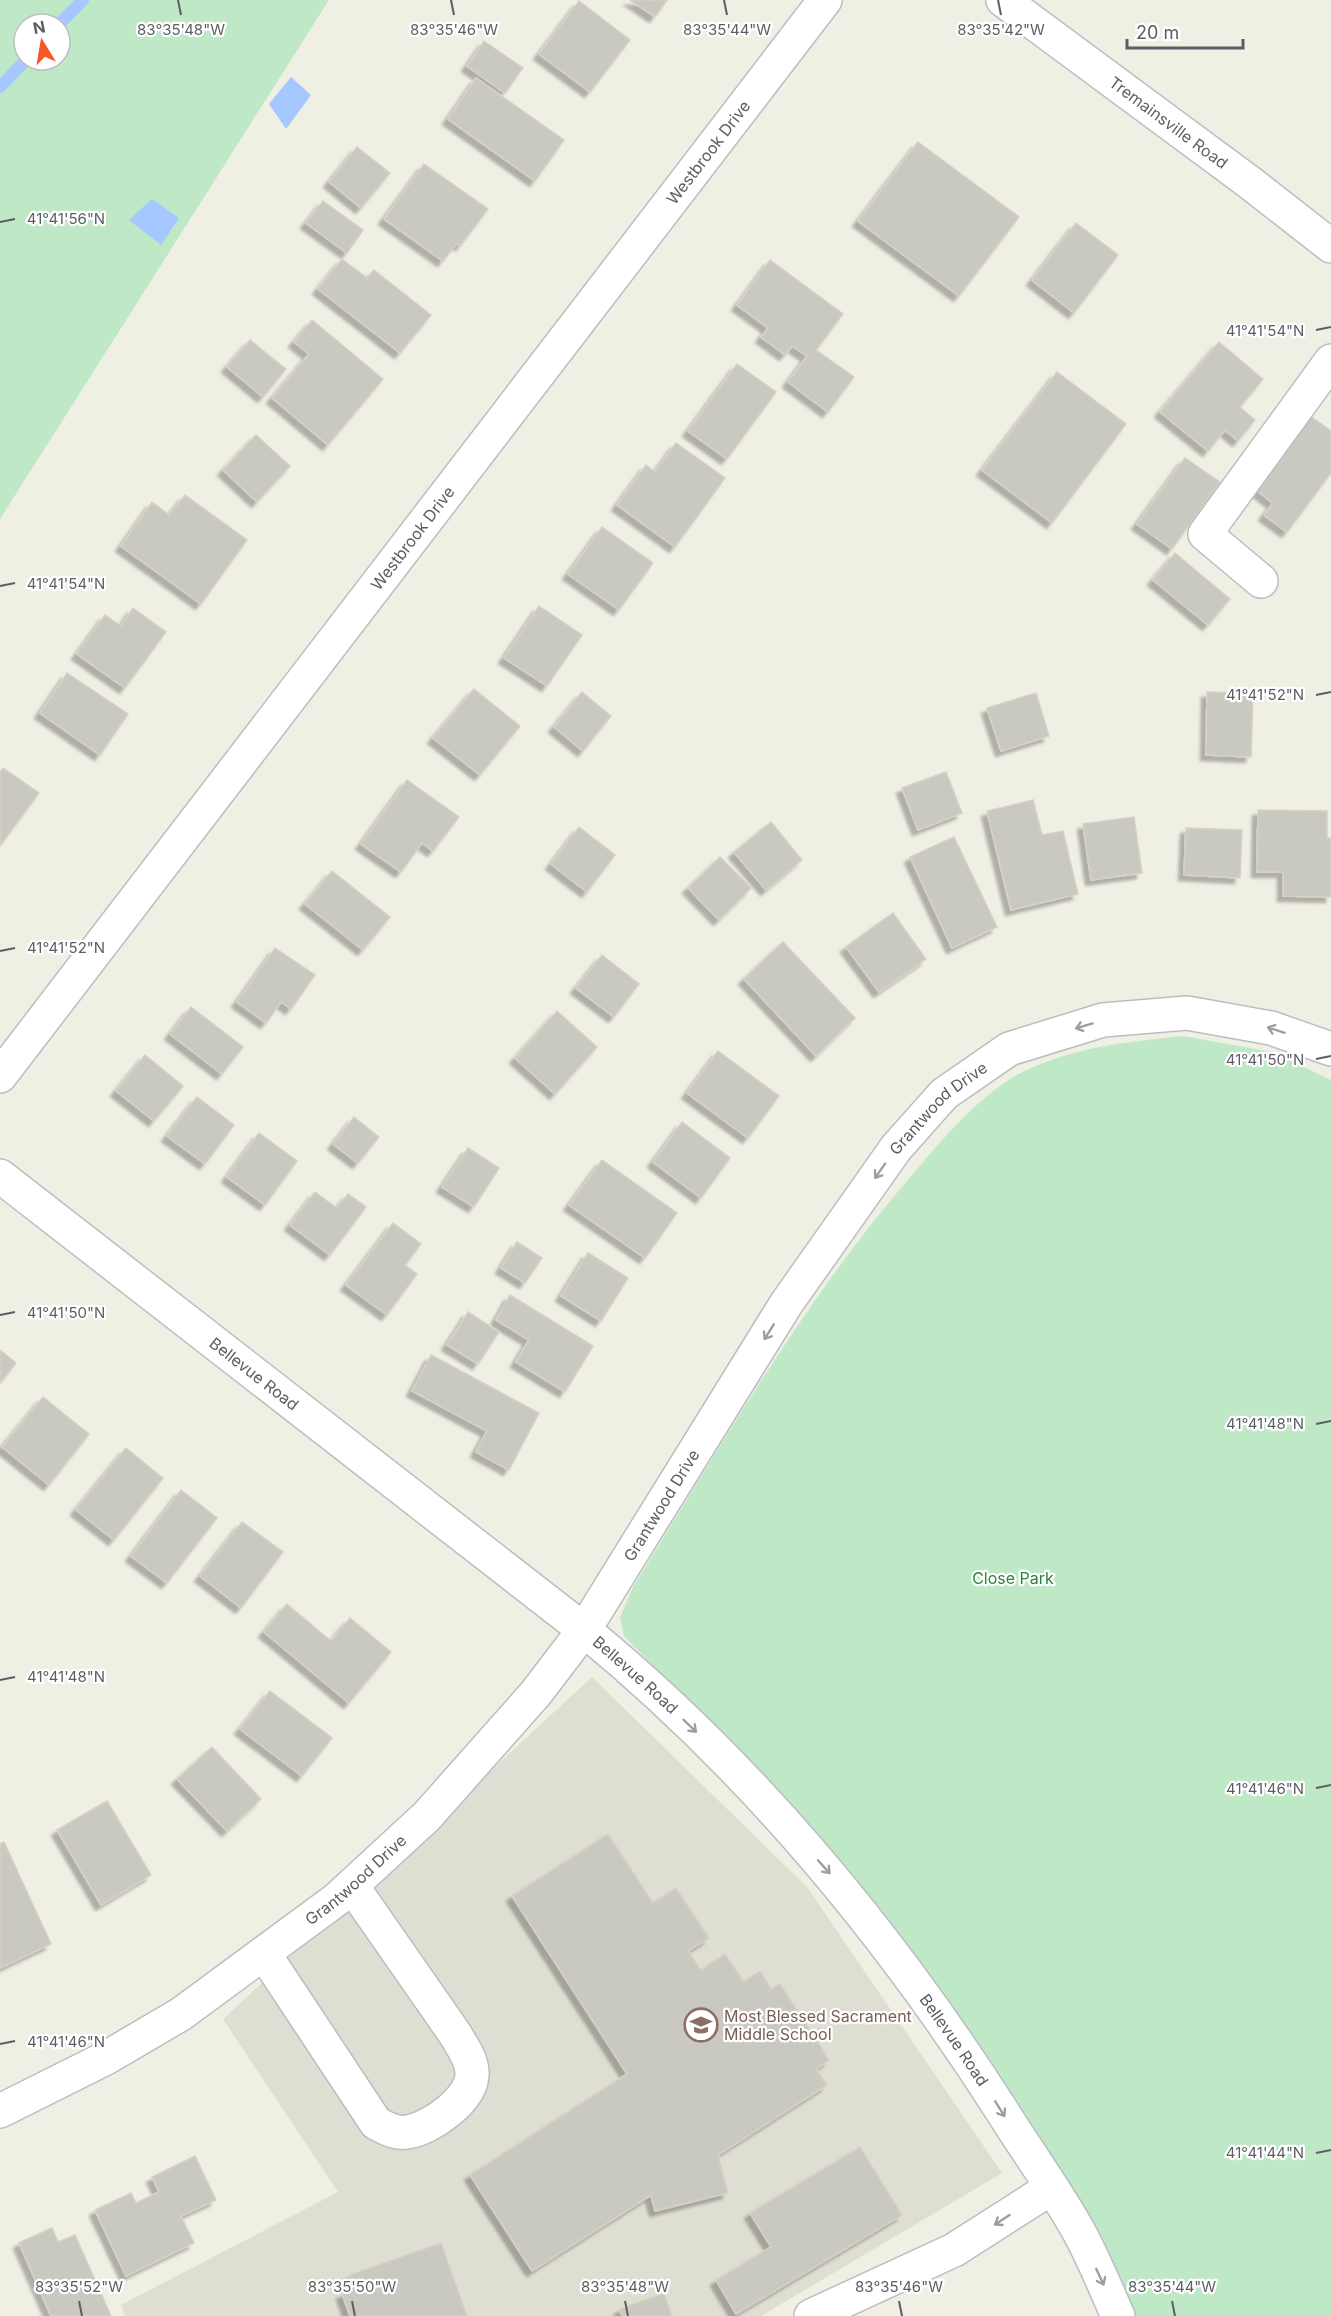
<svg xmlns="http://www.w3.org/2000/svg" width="1331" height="2316" viewBox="0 0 1331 2316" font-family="Inter,sans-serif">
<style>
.education{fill:#dfded2}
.green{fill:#bfe8c6;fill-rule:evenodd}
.water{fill:#a4c8ff}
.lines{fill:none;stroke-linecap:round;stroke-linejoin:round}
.stream{stroke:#a4c8ff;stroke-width:12}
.building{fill:#cac9c1;stroke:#d4d2c2;stroke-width:1.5;filter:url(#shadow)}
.minor-casing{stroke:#bbbdc3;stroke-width:36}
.minor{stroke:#fff;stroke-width:33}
.oneway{stroke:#9d9ea3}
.ticks{fill:none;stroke:#5c5e65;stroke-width:2}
.labels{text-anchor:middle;stroke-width:4.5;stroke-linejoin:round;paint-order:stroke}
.street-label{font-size:16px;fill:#5c5e65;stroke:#fff}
.park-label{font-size:16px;fill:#2f8241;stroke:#fff}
.education-label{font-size:16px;fill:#785e54;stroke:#fff;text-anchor:start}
.ticks-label{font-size:15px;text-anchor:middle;fill:#5c5e65;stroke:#fff;stroke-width:4.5;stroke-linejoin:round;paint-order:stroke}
</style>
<defs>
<filter id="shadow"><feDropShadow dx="-5.5" dy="5.5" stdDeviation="1.5" flood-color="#0004"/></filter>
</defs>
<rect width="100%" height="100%" fill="#efefe4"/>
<polygon class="education" points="592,1677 807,1887 1002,2173 761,2316 125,2316 121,2305 338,2192 223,2019"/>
<g class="green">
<path d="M0 0H329L0 519ZM24 24H60V60H24Z"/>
<path d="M1183 1036 1272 1052 1331 1080V2316H1136L1053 2157 924 1969 803 1821 624 1636 620 1617 633 1587C721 1446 803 1301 912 1175 942 1140 979 1095 1021 1073 1072 1047 1127 1042 1183 1036Z"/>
</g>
<g class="water">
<polygon points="291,77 311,95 286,129 269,104"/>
<polygon points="152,199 179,218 161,245 129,220"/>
</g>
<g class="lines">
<g class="stream">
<polyline points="59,24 83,0"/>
<polyline points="0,87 26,60"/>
</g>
</g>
<g class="building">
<polygon points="630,0 667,0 655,17"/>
<polygon points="579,1 630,40 590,92 539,54"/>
<polygon points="484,41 523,68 505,93 467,66"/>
<polygon points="476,78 564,140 535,181 448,119"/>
<polygon points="918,142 1019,217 959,296 858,221"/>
<polygon points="357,147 390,173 361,208 329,182"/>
<polygon points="424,164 488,209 461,245 456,244 443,261 384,219"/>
<polygon points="323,201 363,230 347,253 306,223"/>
<polygon points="1076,223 1118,255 1074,313 1032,280"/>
<polygon points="342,259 367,278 374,270 431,315 400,353 318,289"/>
<polygon points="770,260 843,314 816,350 854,377 828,412 788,382 807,356 792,346 785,355 761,337 768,328 737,305"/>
<polygon points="312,320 383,379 328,445 272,398 309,354 294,342"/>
<polygon points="250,340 286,369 263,397 227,367"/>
<polygon points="1219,342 1263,379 1240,407 1255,420 1238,441 1225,430 1208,451 1160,412"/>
<polygon points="737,364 776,392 727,459 688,431"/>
<polygon points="1057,372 1126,424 1052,523 982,470"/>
<polygon points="1306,413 1331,431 1331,473 1287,532 1264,515 1273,503 1251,486"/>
<polygon points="256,435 290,466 257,502 223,470"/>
<polygon points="676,443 725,478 675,547 617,505 646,465 655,472"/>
<polygon points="1185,458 1220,482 1172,549 1137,524"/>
<polygon points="185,495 247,540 201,604 121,546 152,502 169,515"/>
<polygon points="602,527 653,563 619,610 568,574"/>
<polygon points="1175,553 1230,599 1208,625 1153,580"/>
<polygon points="539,606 582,635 547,686 504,658"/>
<polygon points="133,608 166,632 125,688 77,654 105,615 121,626"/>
<polygon points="67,673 128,714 100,755 40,713"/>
<polygon points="474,689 520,726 480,775 433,738"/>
<polygon points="582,692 611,716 583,751 554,727"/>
<polygon points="1207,692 1253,693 1251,757 1206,755"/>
<polygon points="1036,693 1049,736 1001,751 987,708"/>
<polygon points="3,768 39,793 0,846 0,772"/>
<polygon points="946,772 962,813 918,830 902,788"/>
<polygon points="407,780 459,817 433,851 422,843 401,872 361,844"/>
<polygon points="1033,800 1042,835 1063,831 1078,894 1011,910 987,811"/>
<polygon points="1258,810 1327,811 1327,838 1331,838 1331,897 1283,896 1283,872 1257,872"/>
<polygon points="1134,817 1142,873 1091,880 1083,824"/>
<polygon points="771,822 802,860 766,890 734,852"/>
<polygon points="579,827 615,855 587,892 551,864"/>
<polygon points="1186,828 1242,830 1240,878 1184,875"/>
<polygon points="954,837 997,927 952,948 910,857"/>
<polygon points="720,857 751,888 719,920 688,888"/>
<polygon points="332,871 390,917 363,950 305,904"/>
<polygon points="893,913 926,959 879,992 846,947"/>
<polygon points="783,942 855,1018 816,1056 744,979"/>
<polygon points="275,948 315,975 291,1009 281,1002 266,1023 237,1002"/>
<polygon points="602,955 639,984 614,1017 576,988"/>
<polygon points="191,1007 243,1047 222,1074 170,1034"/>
<polygon points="557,1011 597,1047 555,1094 515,1058"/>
<polygon points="718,1051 779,1096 748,1138 687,1093"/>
<polygon points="145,1055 183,1086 154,1121 116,1091"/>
<polygon points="197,1097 234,1125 205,1164 167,1136"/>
<polygon points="354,1117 379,1137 358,1163 333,1144"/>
<polygon points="682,1122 730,1158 701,1198 653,1162"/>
<polygon points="259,1133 297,1161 265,1205 227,1177"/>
<polygon points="468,1148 499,1168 474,1207 442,1187"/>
<polygon points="602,1160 677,1213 645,1258 569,1205"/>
<polygon points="315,1192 337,1208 348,1194 366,1207 330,1255 290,1225"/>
<polygon points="393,1223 421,1244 405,1265 417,1274 387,1315 346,1285"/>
<polygon points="517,1242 542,1258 525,1283 501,1268"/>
<polygon points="588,1253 628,1278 601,1321 561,1296"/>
<polygon points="510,1295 593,1346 565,1392 516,1362 529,1340 496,1320"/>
<polygon points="468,1312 499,1332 478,1364 447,1345"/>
<polygon points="0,1350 16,1363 0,1383"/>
<polygon points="431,1355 539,1413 509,1470 476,1452 487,1431 412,1391"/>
<polygon points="43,1397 89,1434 49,1485 2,1447"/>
<polygon points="126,1448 163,1478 114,1540 76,1510"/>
<polygon points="181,1490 217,1518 167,1583 131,1556"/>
<polygon points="242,1522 283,1552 241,1608 200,1576"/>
<polygon points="287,1604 331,1641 350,1618 391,1652 349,1703 264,1632"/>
<polygon points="270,1691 332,1738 302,1776 240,1729"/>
<polygon points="212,1747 261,1799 227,1831 177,1779"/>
<polygon points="107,1801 151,1875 101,1905 57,1830"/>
<polygon points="608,1834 653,1903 676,1888 709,1938 688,1951 701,1970 725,1954 744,1982 760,1971 771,1989 780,1984 829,2060 816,2069 827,2085 718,2155 728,2193 655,2211 651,2195 532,2271 470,2175 627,2074 512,1896"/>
<polygon points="4,1842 51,1944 0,1968 0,1844"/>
<polygon points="860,2147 902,2215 736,2314 716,2280 771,2247 750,2213"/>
<polygon points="195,2156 216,2200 181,2216 194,2243 126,2276 95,2210 131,2193 136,2203 159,2192 152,2177"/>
<polygon points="52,2228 58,2242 75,2235 111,2316 51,2316 19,2243"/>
<polygon points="441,2243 467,2316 350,2316 342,2294 355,2289 350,2275"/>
<polygon points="664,2293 672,2316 622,2316 620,2309"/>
</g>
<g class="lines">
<g class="minor-casing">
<g id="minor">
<path id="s1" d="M1003 0 1249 182 1331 246"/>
<polyline points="1261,581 1205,534 1331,361"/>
<path id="s2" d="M0 1076 825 0"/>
<path id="s3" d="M0 1176 584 1630C750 1766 887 1931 1002 2111 1027 2151 1055 2189 1078 2230 1093 2257 1105 2287 1118 2316"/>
<path d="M265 1955 376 2123C386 2128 395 2134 407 2132 430 2129 473 2099 472 2073 472 2059 462 2046 455 2034L352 1886"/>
<path id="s4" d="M0 2111 106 2058 181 2014 337 1899 427 1816 536 1693 584 1630 786 1304 896 1148 944 1094 1009 1049 1103 1020 1187 1013 1271 1028 1331 1049"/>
<polyline points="811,2316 954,2250 1051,2188"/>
</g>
</g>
<use href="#minor" class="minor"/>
</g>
<defs><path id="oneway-shaft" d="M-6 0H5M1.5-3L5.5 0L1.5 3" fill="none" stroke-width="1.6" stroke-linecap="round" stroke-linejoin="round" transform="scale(1.5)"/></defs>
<g class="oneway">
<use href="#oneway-shaft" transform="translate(1084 1026) rotate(163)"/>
<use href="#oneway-shaft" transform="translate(1276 1030) rotate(-162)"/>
<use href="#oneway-shaft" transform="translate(880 1171) rotate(125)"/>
<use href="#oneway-shaft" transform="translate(769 1332) rotate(122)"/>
<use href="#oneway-shaft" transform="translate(690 1726) rotate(44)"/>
<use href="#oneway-shaft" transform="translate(824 1867) rotate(48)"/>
<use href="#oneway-shaft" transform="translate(1000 2109) rotate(58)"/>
<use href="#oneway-shaft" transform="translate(1002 2220) rotate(147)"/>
<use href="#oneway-shaft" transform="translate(1100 2277) rotate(65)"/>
</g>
<path class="ticks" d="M178 0 181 15M451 0 454 15M724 0 727 15M998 0 1001 15M0 222 15 219M1316 330 1331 327M0 586 15 583M1316 695 1331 692M0 951 15 948M1316 1059 1331 1056M0 1315 15 1312M1316 1424 1331 1421M0 1680 15 1677M1316 1788 1331 1785M0 2044 15 2041M1316 2153 1331 2150M79 2301 82 2316M352 2301 355 2316M625 2301 628 2316M899 2301 902 2316M1172 2301 1175 2316"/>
<defs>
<g id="school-ring" transform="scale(1.725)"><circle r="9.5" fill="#fff" stroke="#8d6e63" stroke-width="1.5"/><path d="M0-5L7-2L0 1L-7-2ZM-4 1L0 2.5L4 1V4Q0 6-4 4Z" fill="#8d6e63"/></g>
</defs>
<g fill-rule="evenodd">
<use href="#school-ring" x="701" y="2025"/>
</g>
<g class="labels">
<g class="street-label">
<text dy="6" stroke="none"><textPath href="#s1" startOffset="206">Tremainsville Road</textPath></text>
<text dy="6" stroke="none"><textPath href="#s2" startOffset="1164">Westbrook Drive</textPath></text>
<text dy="6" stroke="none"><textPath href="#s2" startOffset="678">Westbrook Drive</textPath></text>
<text dy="6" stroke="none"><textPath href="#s4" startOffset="1398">Grantwood Drive</textPath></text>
<text dy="6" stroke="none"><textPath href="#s3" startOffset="322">Bellevue Road</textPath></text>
<text dy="6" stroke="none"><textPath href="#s4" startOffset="912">Grantwood Drive</textPath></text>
<text dy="6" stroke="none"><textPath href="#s3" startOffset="808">Bellevue Road</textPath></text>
<text dy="6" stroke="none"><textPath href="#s4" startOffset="426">Grantwood Drive</textPath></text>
<text dy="6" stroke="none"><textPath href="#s3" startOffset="1294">Bellevue Road</textPath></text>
</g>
<g class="park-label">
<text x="1013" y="1584">Close Park</text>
</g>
<g class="education-label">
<text x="724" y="2022">Most Blessed Sacrament<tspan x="724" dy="18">Middle School</tspan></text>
</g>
</g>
<g class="ticks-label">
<text x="181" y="35">83°35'48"W</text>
<text x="454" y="35">83°35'46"W</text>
<text x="727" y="35">83°35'44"W</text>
<text x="1001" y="35">83°35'42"W</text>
<text x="66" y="224">41°41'56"N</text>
<text x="1265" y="336">41°41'54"N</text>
<text x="66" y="589">41°41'54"N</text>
<text x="1265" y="700">41°41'52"N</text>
<text x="66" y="953">41°41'52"N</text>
<text x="1265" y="1065">41°41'50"N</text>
<text x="66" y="1318">41°41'50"N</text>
<text x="1265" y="1429">41°41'48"N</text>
<text x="66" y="1682">41°41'48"N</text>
<text x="1265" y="1794">41°41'46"N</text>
<text x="66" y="2047">41°41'46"N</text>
<text x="1265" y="2158">41°41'44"N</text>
<text x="79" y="2292">83°35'52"W</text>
<text x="352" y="2292">83°35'50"W</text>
<text x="625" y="2292">83°35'48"W</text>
<text x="899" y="2292">83°35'46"W</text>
<text x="1172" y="2292">83°35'44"W</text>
</g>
<g transform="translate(42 42) rotate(349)"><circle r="28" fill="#ffffff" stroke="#bebfc1" stroke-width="1.5"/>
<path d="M0-4.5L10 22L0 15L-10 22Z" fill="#f35826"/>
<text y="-9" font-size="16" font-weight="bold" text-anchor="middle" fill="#5c5e65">N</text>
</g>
<path d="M1127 39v9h116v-9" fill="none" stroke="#5c5e65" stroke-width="3"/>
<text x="1136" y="39" font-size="18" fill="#5c5e65" stroke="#ffffff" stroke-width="4.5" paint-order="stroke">20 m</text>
</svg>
